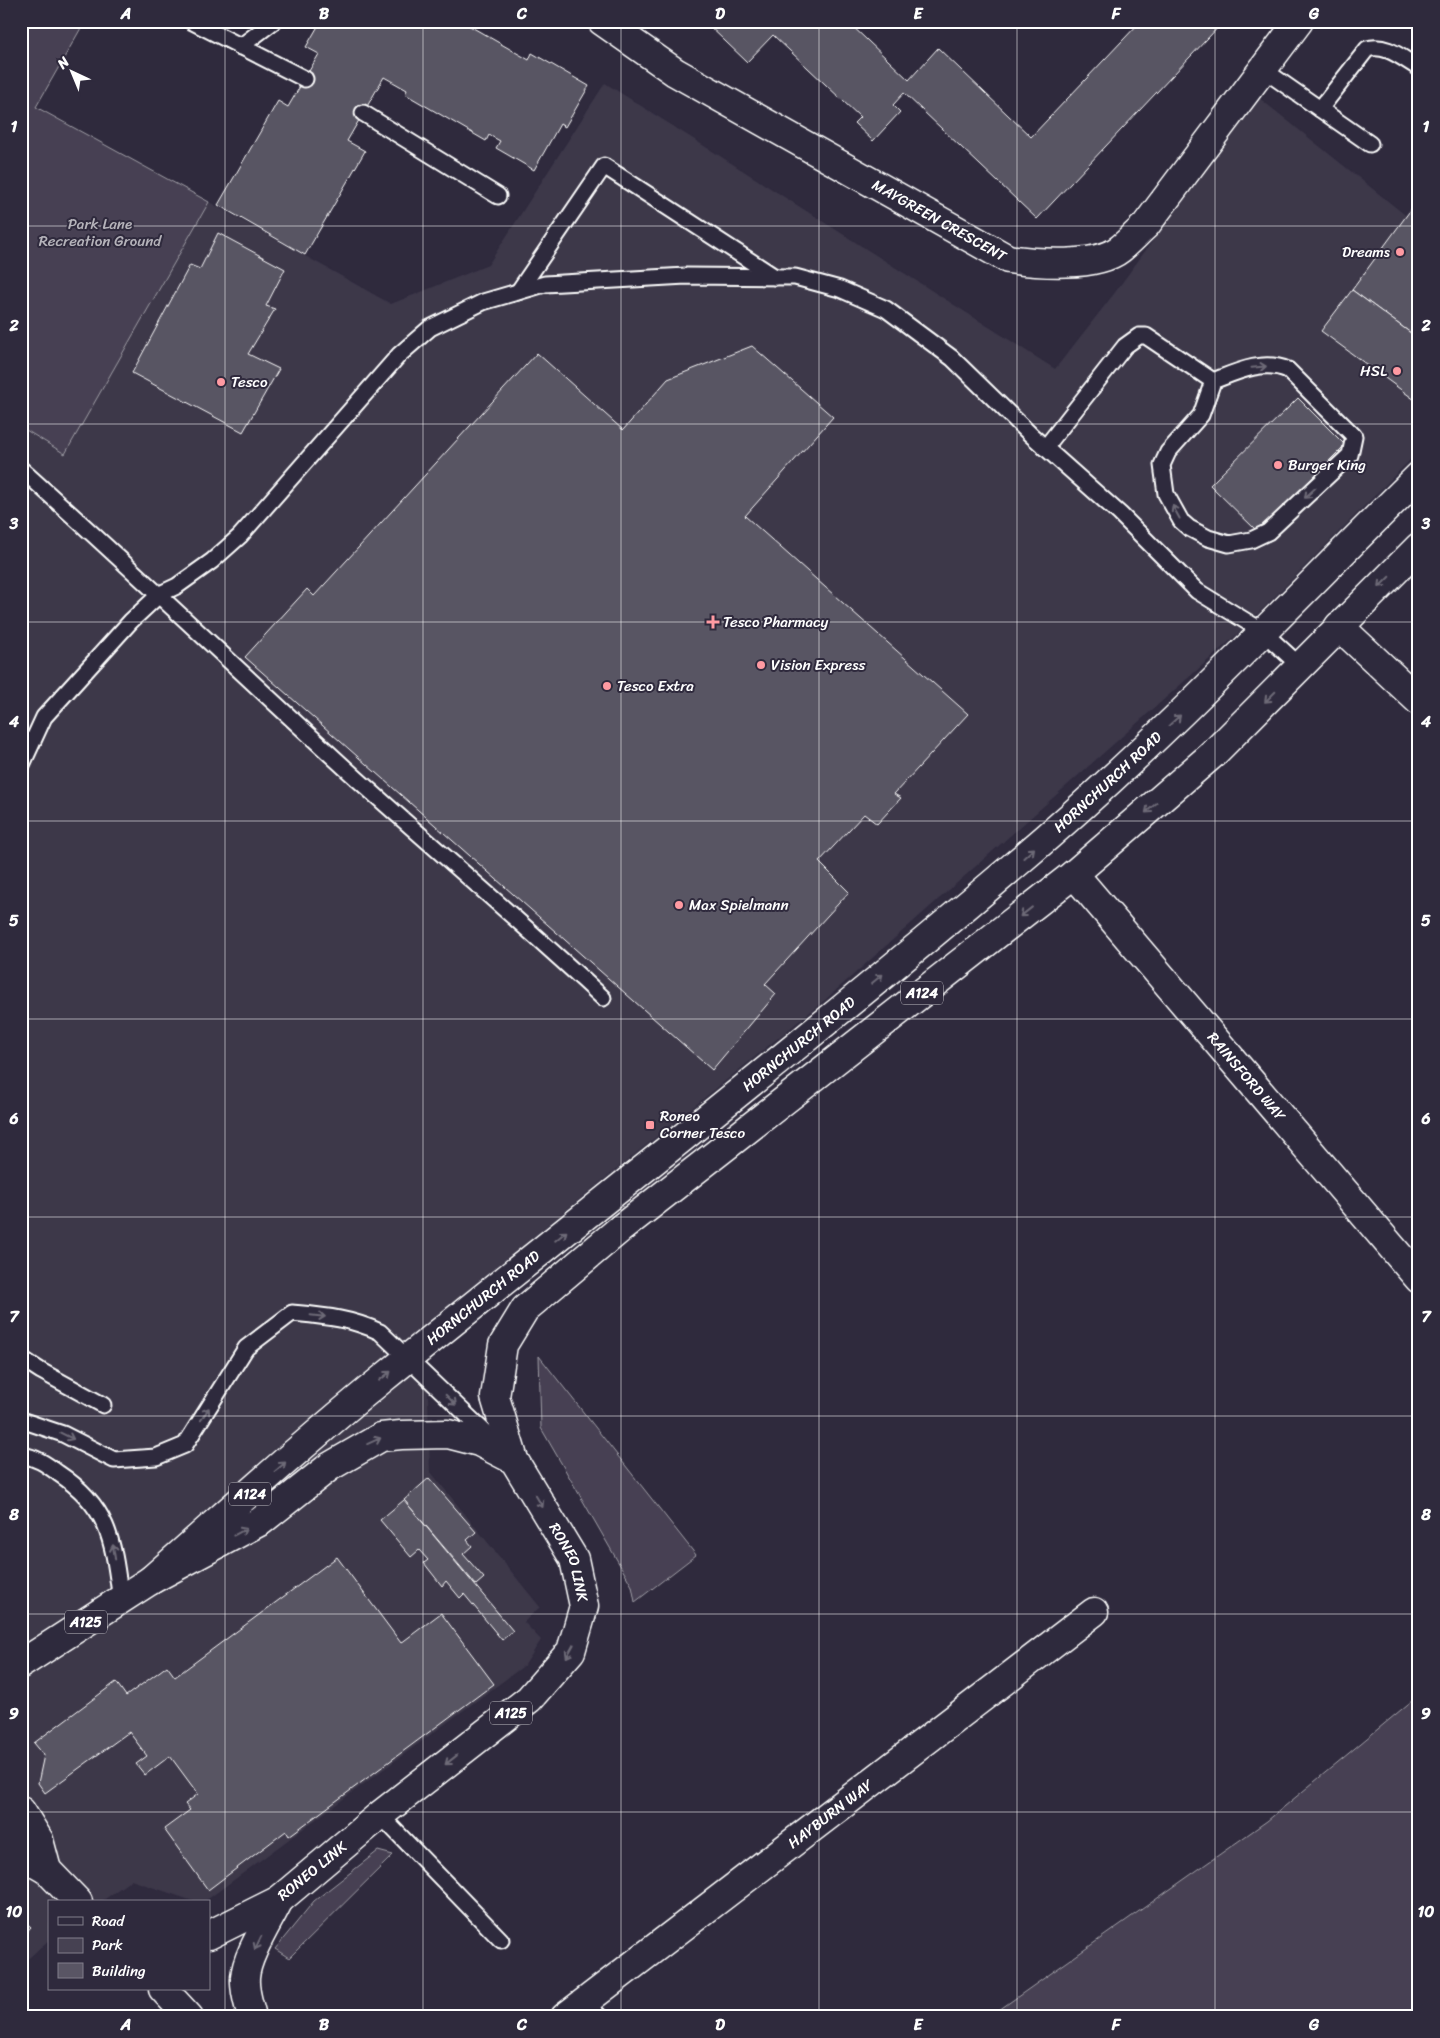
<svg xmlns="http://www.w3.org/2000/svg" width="1440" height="2038" viewBox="0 0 1440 2038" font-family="Sriracha,sans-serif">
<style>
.built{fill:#3c3749}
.green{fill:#464152;stroke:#a2a0a8}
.building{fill:#595564;stroke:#fff}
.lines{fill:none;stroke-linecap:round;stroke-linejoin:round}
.lane-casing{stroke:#fff;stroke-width:19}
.street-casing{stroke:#fff;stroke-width:31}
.primary-casing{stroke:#fff;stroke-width:31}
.lane{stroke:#2f2a3d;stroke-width:15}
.street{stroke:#2f2a3d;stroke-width:28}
.primary{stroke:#2f2a3d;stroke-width:28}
.oneway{stroke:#6d6a77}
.grid{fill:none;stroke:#fff;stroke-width:1;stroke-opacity:0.55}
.poi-dot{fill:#ff9aa2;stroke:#2f2a3d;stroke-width:2}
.labels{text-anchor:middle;stroke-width:4;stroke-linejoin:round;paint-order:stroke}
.shield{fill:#2f2a3d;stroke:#c1bfc5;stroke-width:1}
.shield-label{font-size:14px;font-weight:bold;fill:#fff}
.street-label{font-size:15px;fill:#fff;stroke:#2f2a3d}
.park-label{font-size:15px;fill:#b5b3ba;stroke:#2f2a3d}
.poi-label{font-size:15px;fill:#fff;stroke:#2f2a3d;text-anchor:start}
.neatline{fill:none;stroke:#fff;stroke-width:2}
.grid-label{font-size:16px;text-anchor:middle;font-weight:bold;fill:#fff}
</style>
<rect width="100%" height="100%" fill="#2f2a3d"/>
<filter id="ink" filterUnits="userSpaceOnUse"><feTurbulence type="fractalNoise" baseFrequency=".02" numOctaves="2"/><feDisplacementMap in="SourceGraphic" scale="10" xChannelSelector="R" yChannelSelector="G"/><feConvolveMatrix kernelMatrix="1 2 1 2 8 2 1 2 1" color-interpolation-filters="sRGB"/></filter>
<g filter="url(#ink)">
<polygon class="built" points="605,83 1055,369 1113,295 1258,97 1419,226 1419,451 1240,632 825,1000 426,1324 430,1471 540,1607 524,1622 541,1640 525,1665 204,1902 196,1902 131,1880 101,1902 49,1902 49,1940 21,1965 21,427 65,453 209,202 391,304 488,265"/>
<g class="green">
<polygon points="21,21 85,21 36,107 209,202 65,454 21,427"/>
<polygon points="539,1356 696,1555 635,1602 632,1586 541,1428"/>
<polygon points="1419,1695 1419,2017 989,2017 1267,1821"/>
<polygon points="378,1851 393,1855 289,1958 275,1949 314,1901"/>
</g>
<g class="building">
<polygon points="321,21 362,21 370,26 373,21 437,21 446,26 449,21 461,21 529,60 532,53 589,86 565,127 560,124 534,170 496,148 500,141 489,135 486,141 405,94 407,90 384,77 347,141 365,151 305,255 218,205 278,101 288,107 319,54 306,47"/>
<polygon points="704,21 847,21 909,80 938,48 1031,137 1141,21 1224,21 1037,219 904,93 893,105 900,112 873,141 854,123 860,117 773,35 747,62"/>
<polygon points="1412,208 1419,213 1419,339 1352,290"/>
<polygon points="218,233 285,269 266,306 275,309 248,354 279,369 243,432 132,373 190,265 200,269"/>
<polygon points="1352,290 1419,339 1419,403 1321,331"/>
<polygon points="752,346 833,417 745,516 968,714 894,794 901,798 877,824 864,814 819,862 849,892 765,984 776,994 712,1070 245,657 307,589 314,596 537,353 623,430 668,379"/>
<polygon points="1298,398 1345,445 1258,532 1210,485"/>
<polygon points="429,1478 476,1532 467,1540 472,1546 463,1554 484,1578 476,1585 404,1500"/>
<polygon points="404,1500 513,1631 502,1640 464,1594 460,1598 446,1581 442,1586 424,1563 428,1560 419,1550 411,1557 380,1520"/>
<polygon points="337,1557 401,1643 441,1613 494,1684 289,1836 286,1831 208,1890 164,1829 190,1810 185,1804 198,1794 170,1756 145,1775 136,1764 147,1756 129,1732 45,1793 38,1783 44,1755 34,1743 116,1682 126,1696 167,1666 175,1677"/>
<polygon points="21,1918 31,1927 21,1938"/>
</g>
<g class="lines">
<g class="lane-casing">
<g id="lane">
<polyline points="191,21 305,79"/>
<polyline points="240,47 274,21"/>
<polyline points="1264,70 1370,144"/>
<path d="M1320 109 1367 49C1386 43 1403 59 1419 68"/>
<polyline points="363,113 498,196"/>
<polyline points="518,292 604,166 775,277"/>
<path d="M1045 448 1125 346 1139 336H1146L1213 381C1236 372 1263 359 1288 370L1354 436 1350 455 1268 532 1251 540 1229 544 1208 538 1189 528 1181 521 1166 494 1162 465 1168 452 1201 415 1213 381"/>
<path d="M21 469C134 570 243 675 355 777 437 851 522 922 603 998"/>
<polyline points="21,767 44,717 131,621 160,594 177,586 212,561 240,536 399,355 430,328 483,302 545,284 686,276 795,277 840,289 886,309 952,358 1031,435 1120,514 1197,591 1262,631 1300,666"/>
<polyline points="21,1358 41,1371 103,1405"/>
<path d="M21 1420 63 1434 114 1460 156 1457 185 1445 246 1348 292 1313C323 1316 351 1318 380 1332L494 1441"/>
<path d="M21 1455C36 1457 46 1464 58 1473 111 1508 113 1543 121 1601"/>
<polyline points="380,1815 501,1940"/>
<polyline points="584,2002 600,2017"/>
</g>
</g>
<g class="street-casing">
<g id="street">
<path id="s1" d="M602 21 675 72 1008 259C1037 263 1096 268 1120 249 1129 242 1137 233 1146 225L1299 21"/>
<polyline points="1339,626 1419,701"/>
<path id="s2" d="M1074 874 1419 1279"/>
<path id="s3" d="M565 2017 1094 1612"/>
</g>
</g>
<g class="primary-casing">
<g id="primary">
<polyline points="514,1460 495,1397 503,1345 525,1309 620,1229 1074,874 1213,754 1419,547"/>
<path id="s4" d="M151 1580C227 1513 302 1444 381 1380 593 1208 809 1040 1017 863 1159 743 1287 606 1419 476"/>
<path id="s5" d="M21 1664 151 1580 261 1521 329 1467 381 1437 401 1435 448 1434 479 1442 514 1460 574 1559 584 1606 571 1651 529 1699 380 1815 279 1900 209 1935"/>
<polyline points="21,1811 39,1840 47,1870"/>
<polyline points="21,1855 47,1870 78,1902"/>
<polyline points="163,1989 189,2017"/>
<path d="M252 2017C249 2004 244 1992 245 1978 246 1956 269 1921 279 1900"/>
</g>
</g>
<use href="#lane" class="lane"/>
<use href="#street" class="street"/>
<use href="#primary" class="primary"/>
</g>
<defs><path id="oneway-shaft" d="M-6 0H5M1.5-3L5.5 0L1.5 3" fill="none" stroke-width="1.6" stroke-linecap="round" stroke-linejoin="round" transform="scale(1.25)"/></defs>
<g class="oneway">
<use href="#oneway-shaft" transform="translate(1259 367) rotate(-5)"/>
<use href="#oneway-shaft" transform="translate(1310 493) rotate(137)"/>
<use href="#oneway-shaft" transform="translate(1176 512) rotate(-119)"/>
<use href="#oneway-shaft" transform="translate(1384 582) rotate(135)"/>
<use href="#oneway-shaft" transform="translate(1270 697) rotate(135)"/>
<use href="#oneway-shaft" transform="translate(1175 720) rotate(-42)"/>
<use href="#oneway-shaft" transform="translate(1151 808) rotate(139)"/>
<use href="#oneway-shaft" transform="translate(1029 853) rotate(-42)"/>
<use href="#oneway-shaft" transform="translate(1026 912) rotate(142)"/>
<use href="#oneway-shaft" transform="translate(877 979) rotate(-39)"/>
<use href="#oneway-shaft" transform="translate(561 1236) rotate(-39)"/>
<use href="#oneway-shaft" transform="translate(318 1316) rotate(6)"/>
<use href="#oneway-shaft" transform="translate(385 1376) rotate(-38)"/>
<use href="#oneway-shaft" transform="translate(451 1400) rotate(45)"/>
<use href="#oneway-shaft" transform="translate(205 1414) rotate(-57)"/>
<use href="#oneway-shaft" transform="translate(67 1436) rotate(26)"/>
<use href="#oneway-shaft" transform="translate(374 1441) rotate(-24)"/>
<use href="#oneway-shaft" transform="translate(280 1467) rotate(-41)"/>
<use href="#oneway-shaft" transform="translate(539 1501) rotate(59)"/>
<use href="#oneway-shaft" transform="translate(240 1532) rotate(-28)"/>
<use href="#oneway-shaft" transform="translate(114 1552) rotate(-99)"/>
<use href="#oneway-shaft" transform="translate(570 1651) rotate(119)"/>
<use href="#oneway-shaft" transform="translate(451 1760) rotate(142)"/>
<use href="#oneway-shaft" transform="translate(258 1943) rotate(116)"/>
</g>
</g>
<path class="grid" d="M225 21V2017M423 21V2017M621 21V2017M819 21V2017M1017 21V2017M1215 21V2017M21 226H1419M21 424H1419M21 622H1419M21 821H1419M21 1019H1419M21 1217H1419M21 1416H1419M21 1614H1419M21 1812H1419"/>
<g class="poi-dot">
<circle cx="1400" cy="252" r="5"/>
<circle cx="1397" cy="371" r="5"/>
<circle cx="221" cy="382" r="5"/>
<circle cx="1278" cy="465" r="5"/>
<path d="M710.5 614.5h5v5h5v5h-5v5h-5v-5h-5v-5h5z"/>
<circle cx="761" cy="665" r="5"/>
<circle cx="607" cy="686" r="5"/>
<circle cx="679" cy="905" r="5"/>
<rect x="645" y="1120" width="10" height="10" rx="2.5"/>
</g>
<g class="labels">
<g class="shield">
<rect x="901" y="981.5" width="42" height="23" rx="4"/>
<rect x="229" y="1482.5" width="42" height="23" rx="4"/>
<rect x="65" y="1610.5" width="42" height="23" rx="4"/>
<rect x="490" y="1701.5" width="42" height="23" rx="4"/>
</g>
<g class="shield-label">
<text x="922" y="998">A124</text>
<text x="250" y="1499">A124</text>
<text x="86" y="1627">A125</text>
<text x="511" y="1718">A125</text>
</g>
<g class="street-label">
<text dy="5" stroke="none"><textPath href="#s1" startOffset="392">MAYGREEN CRESCENT</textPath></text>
<text dy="5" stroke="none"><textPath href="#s4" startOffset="1246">HORNCHURCH ROAD</textPath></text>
<text dy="5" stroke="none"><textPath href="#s4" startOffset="841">HORNCHURCH ROAD</textPath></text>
<text dy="5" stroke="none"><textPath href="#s2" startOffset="266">RAINSFORD WAY</textPath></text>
<text dy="5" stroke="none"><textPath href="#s4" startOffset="436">HORNCHURCH ROAD</textPath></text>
<text dy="5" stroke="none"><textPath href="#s5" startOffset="682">RONEO LINK</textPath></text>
<text dy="5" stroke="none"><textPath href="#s3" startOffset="334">HAYBURN WAY</textPath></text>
<text transform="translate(312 1871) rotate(-39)" y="5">RONEO LINK</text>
</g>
<g class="park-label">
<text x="100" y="229">Park Lane<tspan x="100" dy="17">Recreation Ground</tspan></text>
</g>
<g class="poi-label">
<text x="1390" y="257" text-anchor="end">Dreams</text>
<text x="1387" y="376" text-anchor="end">HSL</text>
<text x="231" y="387">Tesco</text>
<text x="1288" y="470">Burger King</text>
<text x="723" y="627">Tesco Pharmacy</text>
<text x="771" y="670">Vision Express</text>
<text x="617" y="691">Tesco Extra</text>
<text x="689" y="910">Max Spielmann</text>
<text x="660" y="1121">Roneo<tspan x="660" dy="17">Corner Tesco</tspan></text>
</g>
</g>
<rect width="1440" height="2038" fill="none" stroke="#2f2a3d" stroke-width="55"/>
<rect x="48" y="1900" width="162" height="90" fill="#2f2a3d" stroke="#827f8b"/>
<rect x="58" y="1917" width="25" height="8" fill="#2f2a3d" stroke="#827f8b"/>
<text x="92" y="1926" font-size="15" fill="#ffffff">Road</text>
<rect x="58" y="1938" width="25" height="15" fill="#464152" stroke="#827f8b"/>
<text x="92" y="1950" font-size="15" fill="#ffffff">Park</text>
<rect x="58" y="1963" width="25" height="15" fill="#595564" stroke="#827f8b"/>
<text x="92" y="1976" font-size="15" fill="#ffffff">Building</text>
<g transform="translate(72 72) rotate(316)" stroke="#2f2a3d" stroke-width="4" paint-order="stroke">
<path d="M0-4L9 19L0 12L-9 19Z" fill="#ffffff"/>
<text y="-8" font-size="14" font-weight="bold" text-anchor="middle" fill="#ffffff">N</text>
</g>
<rect x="28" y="28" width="1384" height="1982" class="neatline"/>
<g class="grid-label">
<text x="126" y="19">A</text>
<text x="324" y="19">B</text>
<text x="522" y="19">C</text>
<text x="720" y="19">D</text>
<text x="918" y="19">E</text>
<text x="1116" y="19">F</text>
<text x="1314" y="19">G</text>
<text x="14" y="132">1</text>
<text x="1426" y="132">1</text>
<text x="14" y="331">2</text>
<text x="1426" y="331">2</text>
<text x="14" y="529">3</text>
<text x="1426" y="529">3</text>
<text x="14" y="727">4</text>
<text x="1426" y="727">4</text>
<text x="14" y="926">5</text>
<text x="1426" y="926">5</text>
<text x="14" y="1124">6</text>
<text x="1426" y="1124">6</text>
<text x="14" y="1322">7</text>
<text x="1426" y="1322">7</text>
<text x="14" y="1520">8</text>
<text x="1426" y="1520">8</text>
<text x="14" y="1719">9</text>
<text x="1426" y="1719">9</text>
<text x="14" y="1917">10</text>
<text x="1426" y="1917">10</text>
<text x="126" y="2030">A</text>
<text x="324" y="2030">B</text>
<text x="522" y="2030">C</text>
<text x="720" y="2030">D</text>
<text x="918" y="2030">E</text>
<text x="1116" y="2030">F</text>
<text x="1314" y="2030">G</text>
</g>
</svg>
